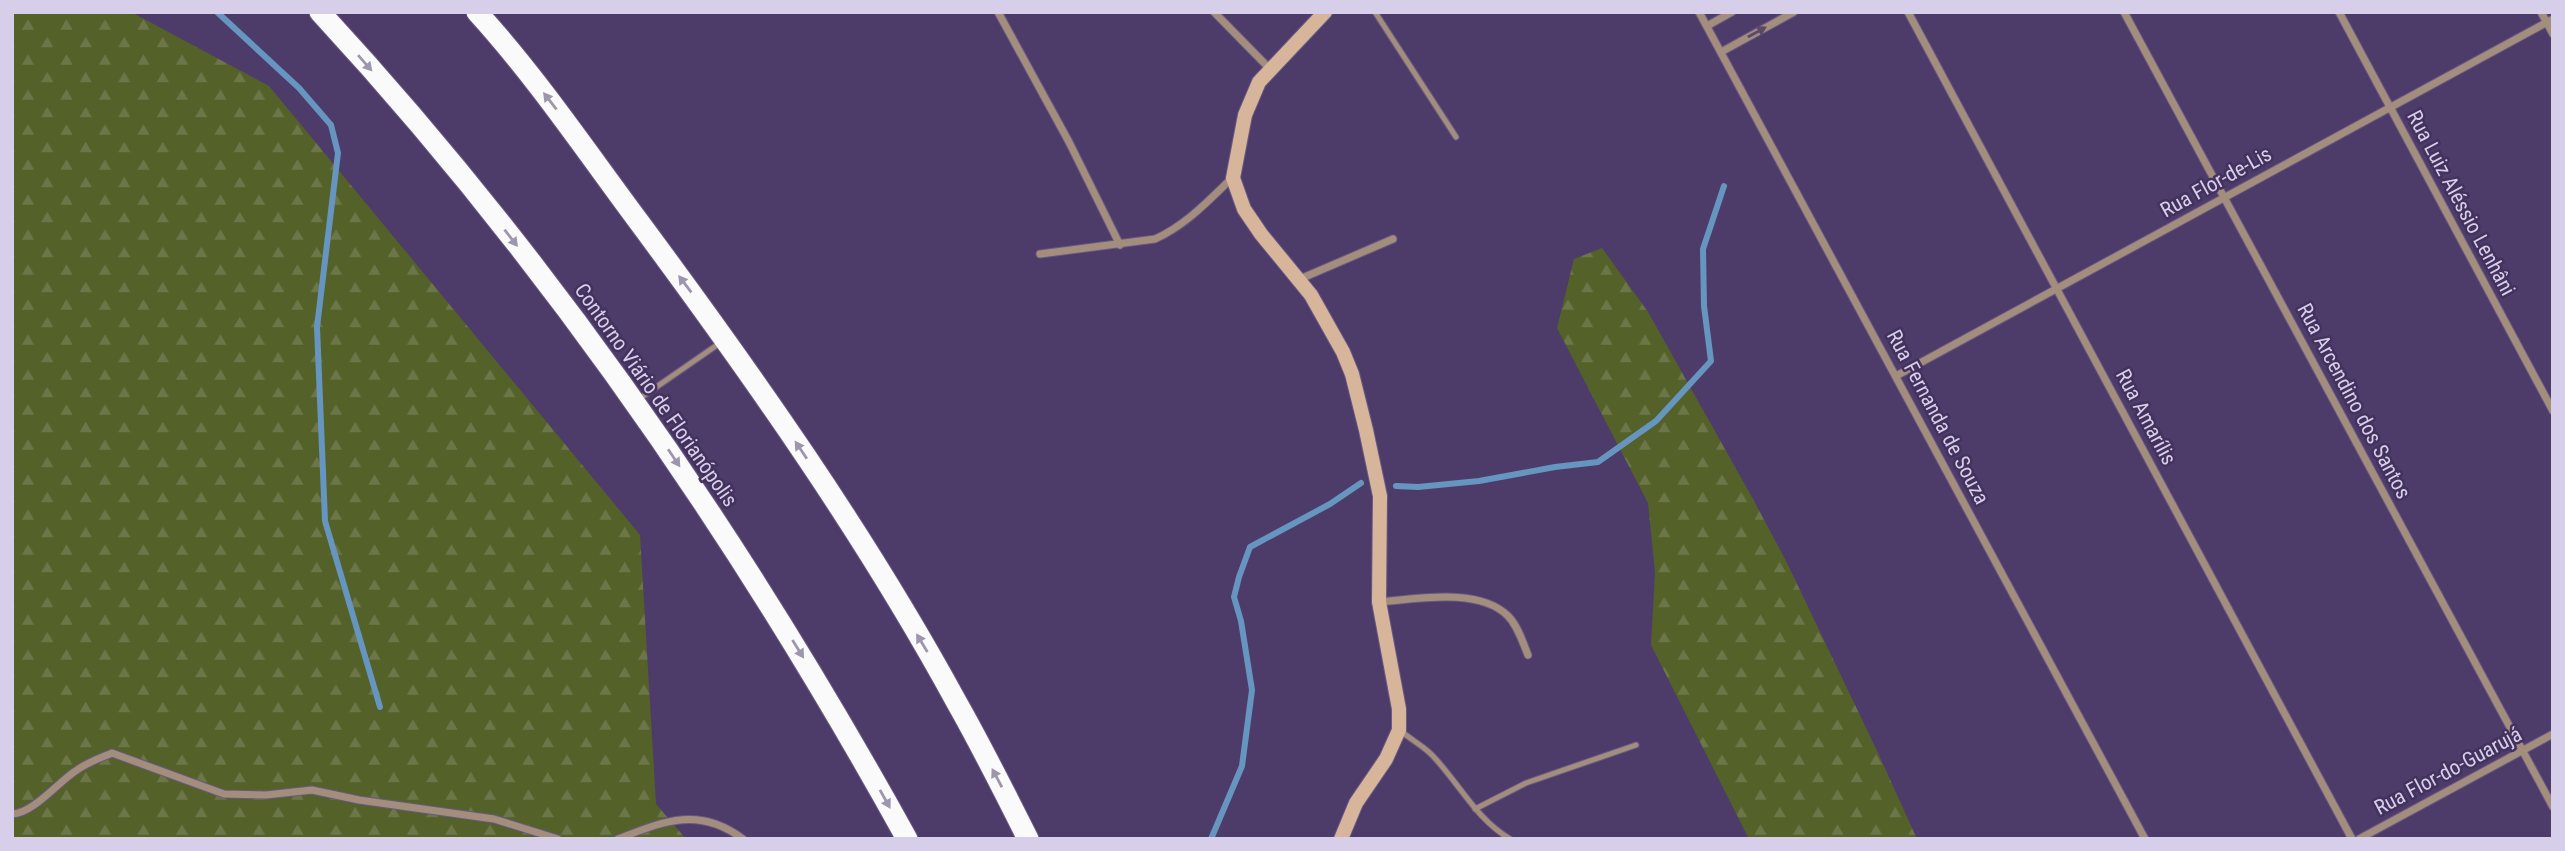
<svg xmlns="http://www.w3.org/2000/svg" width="2565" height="851" viewBox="0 0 2565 851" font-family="'Roboto Condensed',sans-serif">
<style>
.forest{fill:url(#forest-firs)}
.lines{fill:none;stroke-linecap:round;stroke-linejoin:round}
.stream{stroke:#6696bf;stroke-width:6}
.lane-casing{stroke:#695983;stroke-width:7}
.street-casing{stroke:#695983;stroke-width:9}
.secondary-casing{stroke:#695983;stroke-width:16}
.highway-casing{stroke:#695983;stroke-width:23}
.lane{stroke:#a38e7d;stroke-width:5}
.street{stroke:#a38e7d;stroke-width:7}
.secondary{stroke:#d7b59b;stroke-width:14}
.highway{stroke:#fafafa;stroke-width:21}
.oneway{fill:#5b4866}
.oneway2{fill:#9e96ac}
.labels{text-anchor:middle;stroke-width:5;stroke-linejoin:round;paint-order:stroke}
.street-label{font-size:21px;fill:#d7cee9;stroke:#43315e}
</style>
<defs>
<pattern id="forest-firs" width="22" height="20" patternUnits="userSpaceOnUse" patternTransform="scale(1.75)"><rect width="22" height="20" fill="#546129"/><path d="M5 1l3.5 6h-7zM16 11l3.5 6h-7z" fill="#6c7648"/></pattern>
</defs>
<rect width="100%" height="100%" fill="#4d3c6a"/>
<g class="forest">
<polygon points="12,12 131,12 269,86 640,535 656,804 686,839 12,839"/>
<polygon points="1602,248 1648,312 1753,499 1787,563 1878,753 1917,839 1749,839 1651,645 1655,573 1648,503 1557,328 1574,259"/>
</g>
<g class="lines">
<g class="stream">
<polyline points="217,12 299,88 331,125 338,153 317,327 325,521 380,707"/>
<polyline points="1396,486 1418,487 1479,481 1555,467 1598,462 1656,421 1711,361 1704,306 1703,249 1724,186"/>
<polyline points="1211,839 1242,766 1252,690 1241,621 1234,597 1239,577 1250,547 1330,504 1361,483"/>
</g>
<g class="lane-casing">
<g id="lane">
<polyline points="1375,12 1456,137"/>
<polyline points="639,399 720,343"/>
<path d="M1402 732C1412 740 1423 746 1432 755 1459 783 1476 819 1510 839"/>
<polyline points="1475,809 1526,783 1636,745"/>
</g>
</g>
<g class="street-casing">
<g id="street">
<polyline points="998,12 1069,142 1120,245"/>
<polyline points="1214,12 1270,69"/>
<polyline points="1699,12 2145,839"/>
<polyline points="1908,12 2352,839"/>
<polyline points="2124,12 2553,807"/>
<polyline points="2339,12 2553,411"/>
<polyline points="2541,12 2553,34"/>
<polyline points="1707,26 1732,12"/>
<polyline points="1721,52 1794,12"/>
<path d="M1040 254 1155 239C1186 225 1208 201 1232 178"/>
<polyline points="1300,279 1393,239"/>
<polyline points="1896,376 2553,19"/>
<path d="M1380 602C1417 599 1479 587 1508 616 1518 626 1523 643 1528 655"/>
<path d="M12 814C34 813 59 781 77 770 88 762 100 758 112 753L224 794 266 795 312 790 359 800 494 819 558 839"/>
<path d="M618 839C664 821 699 806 743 839"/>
<polyline points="2359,839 2553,734"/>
</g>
</g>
<g class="secondary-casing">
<polyline id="secondary" points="1325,12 1259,82 1245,115 1233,178 1244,209 1261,234 1311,295 1343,352 1352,374 1366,430 1380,496 1379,602 1399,709 1399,730 1386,759 1356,803 1341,839"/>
</g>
<g class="highway-casing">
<g id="highway">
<path d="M320 12C550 261 743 542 907 839"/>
<path d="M477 12C537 78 586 151 639 222 753 376 865 534 957 703 982 747 1005 793 1028 839"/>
</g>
</g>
<use href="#lane" class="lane"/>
<use href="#street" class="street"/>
<use href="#secondary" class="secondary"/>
<use href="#highway" class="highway"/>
</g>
<defs><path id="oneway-solid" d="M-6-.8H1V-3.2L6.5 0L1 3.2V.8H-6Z" transform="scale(1.75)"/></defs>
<use class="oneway" href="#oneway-solid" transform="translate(1757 32) rotate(-29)"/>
<g class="oneway2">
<use href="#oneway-solid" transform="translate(365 63) rotate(49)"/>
<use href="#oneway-solid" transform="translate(550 101) rotate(-128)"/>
<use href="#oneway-solid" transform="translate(511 238) rotate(52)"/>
<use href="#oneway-solid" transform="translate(685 284) rotate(-127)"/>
<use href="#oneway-solid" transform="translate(801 450) rotate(-124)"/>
<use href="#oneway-solid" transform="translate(674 458) rotate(56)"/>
<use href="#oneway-solid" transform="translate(922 643) rotate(-121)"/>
<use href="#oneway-solid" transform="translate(798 649) rotate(58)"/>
<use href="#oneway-solid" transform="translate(997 778) rotate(-118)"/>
<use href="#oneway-solid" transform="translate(885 799) rotate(61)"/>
</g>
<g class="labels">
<g class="street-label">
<text transform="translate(2216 182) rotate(-29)" y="7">Rua Flor-de-Lis</text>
<text transform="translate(2461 203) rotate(62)" y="7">Rua Luiz Aléssio Lenhâni</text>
<text transform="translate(656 395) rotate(55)" y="7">Contorno Viário de Florianópolis</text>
<text transform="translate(2354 401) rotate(62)" y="7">Rua Arcendino dos Santos</text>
<text transform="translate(1938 417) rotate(62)" y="7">Rua Fernanda de Souza</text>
<text transform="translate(2146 417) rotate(62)" y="7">Rua Amarílis</text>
<text transform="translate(2448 771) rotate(-28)" y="7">Rua Flor-do-Guarujá</text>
</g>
</g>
<rect width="2565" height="851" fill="none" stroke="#d7cee9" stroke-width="28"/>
</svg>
